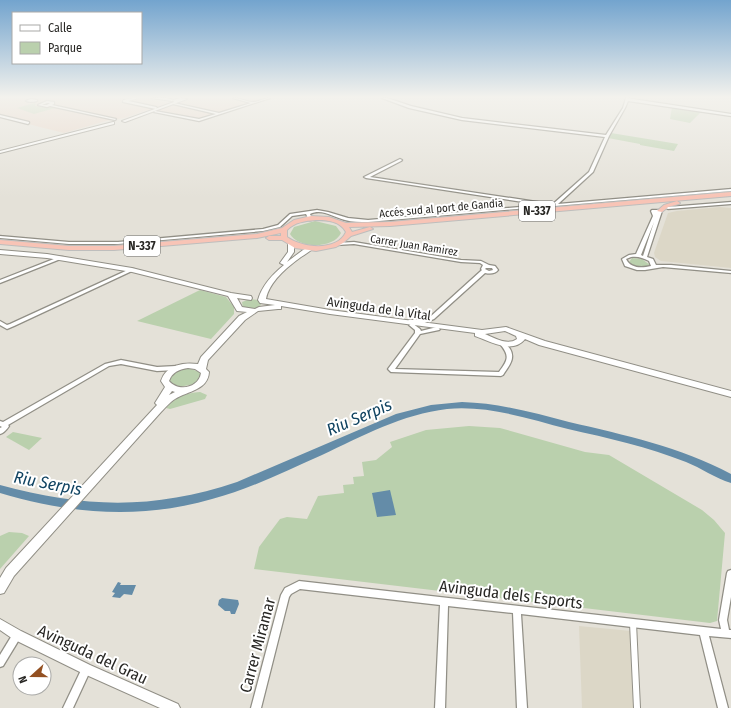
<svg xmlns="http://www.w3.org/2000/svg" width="731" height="708" viewBox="0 0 731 708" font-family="'Fira Sans Condensed',sans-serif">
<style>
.industrial{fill:#e8d3c5}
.built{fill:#dcd7c7}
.green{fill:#bad0ad}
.water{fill:#648ca8}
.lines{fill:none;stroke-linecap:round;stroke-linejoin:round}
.river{fill:#648ca8;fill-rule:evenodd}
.pedestrian-far1-casing{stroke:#918f86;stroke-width:3}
.pedestrian-casing{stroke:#918f86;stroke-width:8}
.minor-casing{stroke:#918f86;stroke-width:2.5}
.tertiary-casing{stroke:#918f86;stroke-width:2}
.secondary-casing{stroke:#918f86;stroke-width:2}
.trunk-casing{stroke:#bebebd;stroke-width:2}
.pedestrian-far1{stroke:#fff;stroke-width:2}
.pedestrian{stroke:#fff;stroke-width:6}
.minor{fill:#fff;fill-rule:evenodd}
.tertiary{fill:#fff;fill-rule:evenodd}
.secondary{fill:#fff;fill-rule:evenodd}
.trunk{fill:#f8c4b6;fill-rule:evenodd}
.labels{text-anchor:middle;stroke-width:4;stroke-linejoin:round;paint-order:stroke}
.far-street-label{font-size:11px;fill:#282724;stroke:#fff}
.shield{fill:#fff;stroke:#686866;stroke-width:1}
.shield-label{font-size:12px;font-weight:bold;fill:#282724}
.street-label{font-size:13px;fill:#282724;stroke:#fff}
.near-street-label{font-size:16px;fill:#282724;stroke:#fff}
.near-water-label{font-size:17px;font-style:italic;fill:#104361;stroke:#fff}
</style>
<rect width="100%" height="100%" fill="#e4e1d8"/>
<g class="industrial">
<polygon points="0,98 116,98 131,101 144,98 169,103 124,118 106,121 64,133 0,117"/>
<polygon points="192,98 272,98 199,121 153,112"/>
</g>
<g class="built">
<polygon points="720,207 731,208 731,268 661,261 655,257 654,253 668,213 677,211"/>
<polygon points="579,626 631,631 635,708 582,708"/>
</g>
<g class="green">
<polygon points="34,103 36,104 35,106 55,108 34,114 17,108"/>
<polygon points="672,107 701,112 690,123 670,119"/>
<polygon points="611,133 678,144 674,151 640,145 640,144 608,138"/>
<path d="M315 221 336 226 341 233C334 249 298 249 290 234L294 227Z"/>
<polygon points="632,258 642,259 650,265 645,268 635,267 629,262"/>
<polygon points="200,290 226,297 234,307 234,314 211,339 137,321"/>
<polygon points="250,299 259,300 261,305 254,309 243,308 242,302"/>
<polygon points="188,368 200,372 200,378 194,384 179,387 169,381 171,375 178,370"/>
<path d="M200 392 207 395 205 399 170 409 166 408C176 397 185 393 200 392Z"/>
<polygon points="469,426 500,428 585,452 609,455 702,510 714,520 725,533 717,621 710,623 254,569 259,547 280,519 287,517 307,519 318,496 344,493 343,485 354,484 353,477 364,476 362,462 376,460 392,447 390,442 426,430"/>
<polygon points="13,432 42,438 29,450 6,437"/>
<polygon points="9,532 22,533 29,536 0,569 0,536"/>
</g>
<g class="water">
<polygon points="390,490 396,515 377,517 372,493"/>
<polygon points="118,582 121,583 120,585 136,585 132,595 124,594 120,598 112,597 115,593 112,592"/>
<polygon points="222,598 238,600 239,604 235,614 231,614 230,611 225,611 218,605 219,600"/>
</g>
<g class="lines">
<path class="river" d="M462 402C499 403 534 413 569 422 625 435 680 447 731 474V483C715 478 701 468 686 462 648 447 608 438 568 429 529 419 488 405 447 409 403 414 362 436 322 455 286 471 250 489 212 499 139 520 71 514 0 493V485C84 508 154 510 237 482L396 414 431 405Z"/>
<g class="pedestrian-far1-casing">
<polyline id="pedestrian-far1" points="124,101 136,98"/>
</g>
<g class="pedestrian-casing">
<polyline id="pedestrian" points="633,623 637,708"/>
</g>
<g class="minor-casing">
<g id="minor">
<path d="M233 98C240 98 247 102 253 102 259 102 264 98 270 98L199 121 154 112 155 111 199 119 216 114 173 104 174 103 219 113 251 103Z"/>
<path d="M382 98H387L411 106 462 118 606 135 623 108 626 98 731 114V116L628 101 625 108 609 136 593 172 558 204 731 189V191L555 206 553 207 551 206 368 222C360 222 352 222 345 220 333 217 322 208 310 214L312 219 311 220H309L306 214 292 216 280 227 263 231 118 244H69L0 238V236L69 242H118L263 229 278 225 290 214 317 210 328 212 348 218 368 220 543 205 366 178 364 177 400 159 402 160 401 161 370 177 544 203H545V205L553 204 589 172 605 137 462 120 409 108Z"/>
<path d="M31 99 37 100V101C35 102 28 102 26 101Z"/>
<polygon points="124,100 156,107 157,108 156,109 123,102"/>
<path d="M47 101 54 102V104L52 105 116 119 115 120 50 106 47 107 38 105ZM47 103H50L47 105H42Z"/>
<polygon points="0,115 29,122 29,123 28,124 0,117"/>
<polygon points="731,202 731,204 668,209 666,208 668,207"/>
<path d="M652 210H660L662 211 647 257 653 259 656 265H671L731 271V273L663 267 645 270H637L625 266 622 259 629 255 636 254 653 216 651 211ZM654 222 643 256 641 255ZM631 257C638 256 643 258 649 261L651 266C642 268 631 269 626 259Z"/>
<path d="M354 242 461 260 481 261 489 265 495 266 498 270C495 274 490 274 485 273L434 319 422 324 411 323 408 321 409 320H421L430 317 482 270 481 269 483 265 480 263 461 262 354 244 337 245 335 244 337 243ZM486 268H492L493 270 489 271 485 269Z"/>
<polygon points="59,257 63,257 63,258 0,283 0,280"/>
<polygon points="130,269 134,269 134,270 14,326 7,329 0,325 0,321 7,325 10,324"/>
<path d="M412 323 420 329 421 331 437 327 440 329 439 330 420 334 395 369 499 372C508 360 510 356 500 344L503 342C506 344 508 346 510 349 516 359 508 367 503 375L501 376 391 372 388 369 415 333V330L409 325Z"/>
<path d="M121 360 157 367 176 366 179 368 176 370 157 371 121 364 109 366 8 425 9 426C7 429 4 433 0 434V428L2 427 0 426V421L3 422 105 364Z"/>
<polygon points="731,570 731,597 727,620 729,630 731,630 731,638 709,636 728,708 718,708 700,635 521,614 527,708 517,708 513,613 448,606 445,708 435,708 440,605 300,589 291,594 289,597 261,708 251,708 281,595 285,588 299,581 721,629 719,620 727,573 728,571"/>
<polygon points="17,631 20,632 21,635 20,638 3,666 0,667 0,655 14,632"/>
<polygon points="86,665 89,666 91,669 73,708 63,708 83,666"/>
</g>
</g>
<g class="tertiary-casing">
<g id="tertiary">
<polygon points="166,98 174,100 172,101 151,98"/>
<polygon points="0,619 21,631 90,665 178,704 180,708 160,708 82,673 13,639 0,630"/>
</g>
</g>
<g class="secondary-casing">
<g id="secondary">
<polygon points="181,98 187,99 125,122 122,121 174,102 173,100"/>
<polygon points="113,122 114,122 114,124 0,153 0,151"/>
<path d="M291 242 294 244V252L287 262 303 250 309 247H313L314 248C310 251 306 254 301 257 287 267 269 282 266 299L330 310 482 330 506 327 545 341 731 391V397L539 345 525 339C512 355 490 341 475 336V333L330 314 281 306V309H278L258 311 245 320 208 360 206 369 209 372C208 390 188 391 175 399 170 402 165 408 161 412L14 576 4 593 0 594V578L6 568 157 405 155 403 165 387 161 381C166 365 183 362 198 364L201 357 239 316 247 312 237 311 228 296 132 272 47 258 0 254V250L47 254 132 268 231 293 251 296 252 298 251 300 237 298 242 307 255 309 259 307 275 305 260 303 258 300C262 285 273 274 284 265L280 263 288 252V244ZM505 331 516 336 517 339C507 346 495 338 485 334ZM188 368 195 369 201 373C199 388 178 392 169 381 172 372 180 369 188 368ZM172 391 175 392 169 395Z"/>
</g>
</g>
<g class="trunk-casing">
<g id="trunk">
<path d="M731 192V196L390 226 349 227 352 232 370 227 373 229 351 236 343 243 336 247 316 251 295 248 282 240H269L266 238 269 236H281V233L257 238 114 250H69L0 244V240L69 246H114L257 234 282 228 294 220 311 216 329 217 346 223 390 222ZM316 220C327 220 340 221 346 232 337 252 302 248 287 237V230C295 222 305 221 316 220Z"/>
<polygon points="677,201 680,203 679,204 668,207 662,212 657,211 664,205"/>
</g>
</g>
<use href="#pedestrian-far1" class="pedestrian-far1"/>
<use href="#pedestrian" class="pedestrian"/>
<use href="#minor" class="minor"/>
<use href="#tertiary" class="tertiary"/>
<use href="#secondary" class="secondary"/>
<use href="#trunk" class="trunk"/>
</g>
<linearGradient id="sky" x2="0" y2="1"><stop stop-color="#73a4ce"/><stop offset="0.49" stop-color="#f3f2ed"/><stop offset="1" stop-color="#f3f2ed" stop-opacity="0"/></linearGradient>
<rect width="731" height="198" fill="url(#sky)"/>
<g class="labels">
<g class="far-street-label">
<text transform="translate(441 208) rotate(-5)" y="4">Accés sud al port de Gandia</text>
<text transform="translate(414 245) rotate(9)" y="4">Carrer Juan Ramirez</text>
</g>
<g class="shield">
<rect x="519" y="201" width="36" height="20" rx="3"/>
<rect x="124" y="236" width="36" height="20" rx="3"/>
</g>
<g class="shield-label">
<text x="537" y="215">N-337</text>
<text x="142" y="250">N-337</text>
</g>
<g class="street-label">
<text transform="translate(379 308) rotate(8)" y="5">Avinguda de la Vital</text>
</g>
<g class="near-street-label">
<text transform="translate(511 594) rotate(7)" y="6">Avinguda dels Esports</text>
<text transform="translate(257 645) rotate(-75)" y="6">Carrer Miramar</text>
<text transform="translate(93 654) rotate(25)" y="6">Avinguda del Grau</text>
</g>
<g class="near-water-label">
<text transform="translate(359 417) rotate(-23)" y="6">Riu Serpis</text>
<text transform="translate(48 483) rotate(11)" y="6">Riu Serpis</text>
</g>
</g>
<rect x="12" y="12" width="130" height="52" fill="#ffffff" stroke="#a9a9a7"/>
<rect x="20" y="25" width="20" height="6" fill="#ffffff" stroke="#a9a9a7"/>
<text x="48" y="32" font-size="12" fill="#282724">Calle</text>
<rect x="20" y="42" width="20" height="12" fill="#bad0ad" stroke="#a9a9a7"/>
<text x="48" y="52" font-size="12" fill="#282724">Parque</text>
<g transform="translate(32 676) rotate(249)"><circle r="19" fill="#ffffff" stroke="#a9a9a7"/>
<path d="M0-3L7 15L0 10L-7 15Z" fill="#935021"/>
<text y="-6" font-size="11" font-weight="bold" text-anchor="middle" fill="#282724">N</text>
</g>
</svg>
